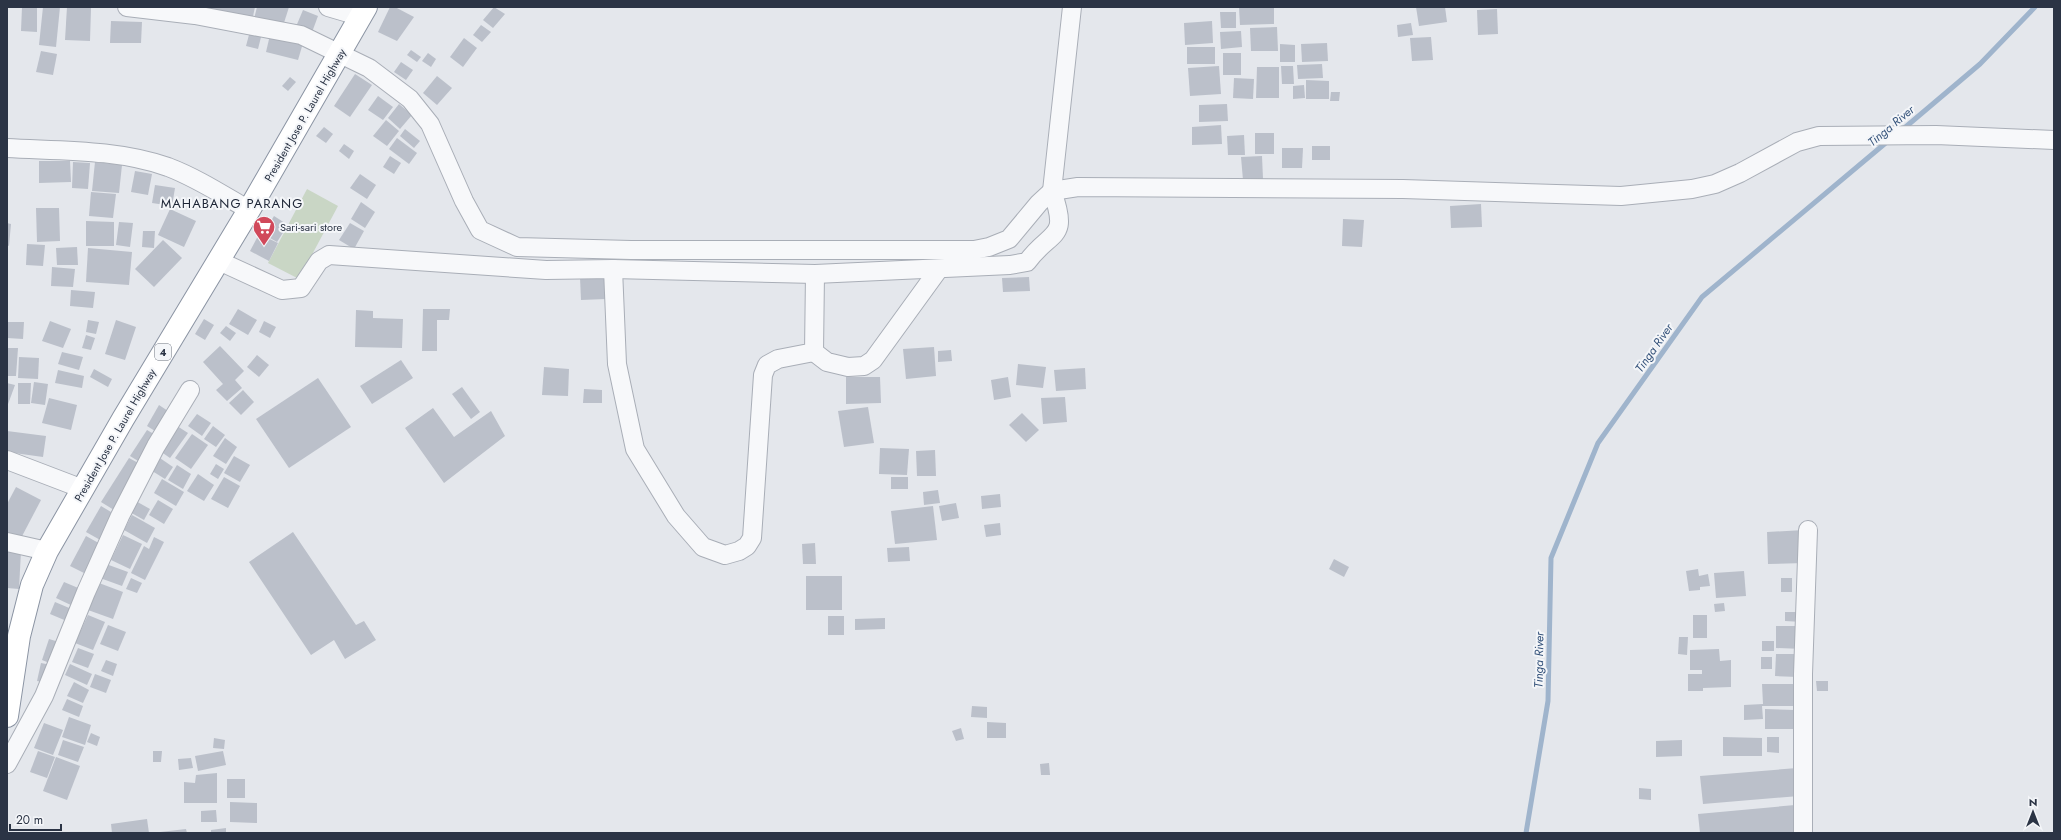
<svg xmlns="http://www.w3.org/2000/svg" width="2061" height="840" viewBox="0 0 2061 840" font-family="Jost,sans-serif">
<style>
.green{fill:#c9d6c5}
.lines{fill:none;stroke-linecap:round;stroke-linejoin:round}
.stream{stroke:#9fb4cc;stroke-width:5}
.building{fill:#bbc0ca}
.street-casing{stroke:#a9aeb7;stroke-width:20}
.highway-casing{stroke:#8b94a3;stroke-width:24}
.street{stroke:#f7f8fa;stroke-width:18}
.highway{stroke:#fff;stroke-width:22}
.labels{text-anchor:middle;stroke-width:4;stroke-linejoin:round;paint-order:stroke}
.shield{fill:#f4f6f9;stroke:#676e7b;stroke-width:1}
.shield-label{font-size:10px;font-weight:bold;fill:#2b3445}
.street-label{font-size:11px;fill:#2b3445;stroke:#f4f6f9}
.poi-label{font-size:11px;fill:#2b3445;stroke:#f4f6f9;text-anchor:start}
.water-label{font-size:12px;font-style:italic;fill:#34527a;stroke:#f4f6f9}
.quarter-label{font-size:13px;letter-spacing:1px;fill:#1d2536;stroke:#f4f6f9}
</style>
<rect width="100%" height="100%" fill="#e4e7ec"/>
<polygon class="green" points="307,189 338,206 299,279 268,263"/>
<g class="lines">
<g class="stream">
<polyline points="1902,130 1980,64 2035,7"/>
<polyline points="1526,833 1548,701 1551,558 1598,443 1702,297 1888,141"/>
</g>
</g>
<g class="building">
<polygon points="22,7 37,8 37,32 21,31"/>
<polygon points="43,7 60,7 56,47 39,45"/>
<polygon points="67,7 91,8 90,41 65,40"/>
<polygon points="212,7 255,7 252,21 210,14"/>
<polygon points="257,7 289,7 283,26 254,19"/>
<polygon points="390,7 395,7 414,17 397,41 378,32"/>
<polygon points="494,7 505,14 493,28 483,20"/>
<polygon points="1239,7 1274,7 1274,24 1240,25"/>
<polygon points="1416,7 1445,7 1447,22 1419,26"/>
<polygon points="1497,9 1498,34 1478,35 1477,10"/>
<polygon points="303,10 318,16 311,35 295,29"/>
<polygon points="1220,12 1236,12 1236,28 1221,28"/>
<polygon points="111,21 142,22 141,43 110,43"/>
<polygon points="1212,21 1213,43 1185,45 1184,23"/>
<polygon points="1411,23 1413,35 1398,37 1397,25"/>
<polygon points="481,25 491,32 482,42 473,35"/>
<polygon points="1277,27 1278,51 1251,51 1250,28"/>
<polygon points="250,31 262,33 258,49 246,46"/>
<polygon points="1241,31 1242,47 1221,49 1220,32"/>
<polygon points="270,35 303,43 298,60 266,52"/>
<polygon points="1431,37 1433,60 1412,61 1410,38"/>
<polygon points="464,38 477,48 463,67 450,57"/>
<polygon points="1327,43 1328,61 1302,62 1301,44"/>
<polygon points="1280,44 1295,45 1295,62 1280,62"/>
<rect x="1187" y="47" width="28" height="17"/>
<polygon points="411,50 421,57 417,62 407,55"/>
<polygon points="41,51 57,54 53,75 36,72"/>
<polygon points="428,53 436,59 431,67 422,61"/>
<rect x="1223" y="53" width="18" height="22"/>
<polygon points="401,62 413,70 406,80 394,72"/>
<polygon points="1322,64 1323,78 1298,79 1297,65"/>
<polygon points="1219,66 1221,94 1190,96 1188,68"/>
<polygon points="1281,66 1293,66 1294,84 1282,84"/>
<polygon points="1257,67 1279,67 1279,98 1256,98"/>
<polygon points="355,74 372,85 350,117 334,106"/>
<polygon points="437,76 452,88 437,105 423,93"/>
<polygon points="290,77 296,82 288,91 282,86"/>
<polygon points="1234,78 1254,79 1253,99 1233,98"/>
<polygon points="1306,80 1329,81 1329,99 1306,99"/>
<polygon points="1304,85 1305,98 1293,99 1293,86"/>
<polygon points="1331,92 1340,92 1339,101 1330,101"/>
<polygon points="378,96 393,107 383,120 368,110"/>
<polygon points="399,104 412,115 400,129 388,118"/>
<polygon points="1227,104 1228,121 1199,122 1199,105"/>
<polygon points="386,120 399,131 387,146 373,136"/>
<polygon points="1221,125 1222,144 1192,145 1192,127"/>
<polygon points="324,127 333,134 326,143 316,136"/>
<polygon points="405,129 420,141 414,148 400,136"/>
<rect x="1255" y="133" width="19" height="21"/>
<polygon points="1244,135 1245,155 1228,155 1227,136"/>
<polygon points="397,138 417,153 409,164 389,149"/>
<polygon points="344,144 354,151 349,159 339,151"/>
<rect x="1312" y="146" width="18" height="14"/>
<polygon points="1282,148 1303,148 1302,168 1282,168"/>
<polygon points="390,156 401,163 394,174 383,167"/>
<polygon points="1262,156 1263,179 1243,180 1241,157"/>
<polygon points="39,161 70,161 71,182 39,183"/>
<polygon points="73,162 90,163 88,189 72,188"/>
<polygon points="95,162 122,165 119,193 92,191"/>
<polygon points="135,171 152,174 148,195 131,192"/>
<polygon points="360,174 376,185 367,199 350,188"/>
<polygon points="155,185 175,188 172,206 152,203"/>
<polygon points="91,192 116,194 113,218 89,216"/>
<polygon points="361,202 375,212 365,228 351,219"/>
<polygon points="1481,204 1482,227 1451,228 1450,206"/>
<polygon points="36,208 59,208 60,241 37,242"/>
<polygon points="170,209 196,221 184,247 158,235"/>
<polygon points="274,216 288,225 277,242 263,234"/>
<polygon points="1343,219 1364,220 1362,247 1342,246"/>
<polygon points="86,221 114,222 114,246 86,246"/>
<polygon points="119,222 133,223 130,247 116,245"/>
<polygon points="7,223 11,224 9,246 7,245"/>
<polygon points="350,223 364,231 354,249 339,240"/>
<polygon points="143,231 155,231 154,248 142,247"/>
<polygon points="259,234 278,243 269,261 250,251"/>
<polygon points="163,240 182,258 154,287 135,269"/>
<polygon points="27,244 45,245 43,266 26,265"/>
<polygon points="77,247 78,265 57,265 56,248"/>
<polygon points="88,248 132,252 129,285 86,282"/>
<polygon points="52,267 75,269 73,287 51,286"/>
<polygon points="606,276 606,299 581,300 580,277"/>
<polygon points="1029,277 1030,291 1003,292 1002,278"/>
<polygon points="71,290 95,292 93,308 70,306"/>
<polygon points="238,309 257,320 248,335 229,324"/>
<polygon points="423,309 450,309 449,320 437,320 437,351 422,351"/>
<polygon points="356,310 373,311 373,318 403,319 402,348 355,347"/>
<polygon points="204,319 214,325 205,340 195,334"/>
<polygon points="88,320 99,322 96,334 86,332"/>
<polygon points="116,320 136,327 125,360 105,354"/>
<polygon points="50,321 71,329 63,348 42,341"/>
<polygon points="264,321 276,327 270,338 259,332"/>
<polygon points="7,322 24,322 23,339 7,338"/>
<polygon points="226,326 236,333 230,341 220,333"/>
<polygon points="86,335 95,338 91,350 82,348"/>
<polygon points="220,346 244,371 235,380 242,388 227,401 216,390 223,384 203,362"/>
<polygon points="934,347 936,376 906,379 903,349"/>
<polygon points="7,348 18,348 16,376 7,376"/>
<polygon points="951,350 952,361 938,362 938,351"/>
<polygon points="62,352 83,357 79,370 58,364"/>
<polygon points="257,355 269,365 259,377 247,367"/>
<polygon points="19,357 39,358 38,379 18,378"/>
<polygon points="401,360 413,378 372,404 360,386"/>
<polygon points="1018,364 1046,367 1043,388 1016,385"/>
<polygon points="544,367 569,369 568,396 542,395"/>
<polygon points="1085,368 1086,389 1056,391 1054,370"/>
<polygon points="94,369 112,379 108,387 90,377"/>
<polygon points="58,370 84,376 82,388 55,383"/>
<polygon points="846,377 880,377 881,403 846,404"/>
<polygon points="1008,377 1011,397 994,400 991,380"/>
<polygon points="318,378 351,427 289,468 256,419"/>
<polygon points="34,382 48,384 45,405 31,403"/>
<polygon points="7,383 15,385 7,407"/>
<polygon points="18,383 31,383 30,404 18,404"/>
<polygon points="462,387 480,412 471,419 452,394"/>
<polygon points="584,389 602,390 602,403 583,403"/>
<polygon points="243,390 254,402 241,415 229,403"/>
<polygon points="1065,397 1067,422 1043,424 1041,398"/>
<polygon points="49,398 77,405 71,430 42,423"/>
<polygon points="159,405 168,411 155,431 147,426"/>
<polygon points="868,407 874,443 844,447 838,411"/>
<polygon points="433,408 454,437 491,411 505,436 444,483 405,428"/>
<polygon points="1022,413 1039,430 1026,442 1009,425"/>
<polygon points="197,414 211,423 202,436 188,426"/>
<polygon points="174,424 188,433 170,458 157,449"/>
<polygon points="213,426 225,435 216,447 204,439"/>
<polygon points="147,430 159,437 143,464 130,456"/>
<polygon points="7,431 46,436 43,457 7,452"/>
<polygon points="192,434 208,445 191,469 175,458"/>
<polygon points="225,438 237,447 226,464 213,456"/>
<polygon points="880,448 909,449 907,475 879,474"/>
<polygon points="935,450 936,476 917,476 916,451"/>
<polygon points="157,456 173,467 165,479 149,469"/>
<polygon points="234,456 250,465 240,482 224,473"/>
<polygon points="129,458 142,465 114,510 101,502"/>
<polygon points="216,464 224,469 218,479 210,474"/>
<polygon points="177,465 191,474 183,489 168,480"/>
<polygon points="198,474 214,485 204,501 187,491"/>
<polygon points="224,477 240,486 228,508 211,499"/>
<rect x="891" y="477" width="17" height="12"/>
<polygon points="162,479 184,492 176,506 154,493"/>
<polygon points="16,487 41,500 20,540 7,533 7,504"/>
<polygon points="938,490 940,503 924,505 923,492"/>
<polygon points="1000,494 1001,507 982,509 981,496"/>
<polygon points="134,500 150,509 144,520 128,511"/>
<polygon points="158,500 173,509 164,524 149,515"/>
<polygon points="956,503 959,518 942,521 939,506"/>
<polygon points="101,506 116,515 102,541 86,532"/>
<polygon points="933,506 937,540 895,544 891,511"/>
<polygon points="132,515 155,528 147,543 124,530"/>
<polygon points="1000,523 1001,535 986,537 984,525"/>
<polygon points="1804,530 1805,563 1768,564 1767,532"/>
<polygon points="293,532 356,625 364,621 376,640 345,659 334,640 311,655 249,562"/>
<polygon points="123,535 142,544 130,569 111,560"/>
<polygon points="86,536 104,546 88,575 70,566"/>
<polygon points="154,537 164,542 145,580 131,573 144,546 149,549"/>
<polygon points="815,543 816,564 803,564 802,544"/>
<polygon points="909,547 910,561 888,562 887,548"/>
<polygon points="7,551 21,551 19,589 7,588"/>
<polygon points="1334,559 1349,567 1344,577 1329,569"/>
<polygon points="106,564 128,572 122,586 100,578"/>
<polygon points="1698,569 1699,576 1708,574 1710,586 1700,587 1700,590 1689,591 1686,571"/>
<polygon points="1744,571 1746,596 1716,598 1714,573"/>
<rect x="806" y="576" width="36" height="34"/>
<polygon points="131,578 142,583 137,593 126,589"/>
<rect x="1781" y="578" width="11" height="14"/>
<polygon points="64,582 83,590 75,607 56,598"/>
<polygon points="99,583 123,592 113,619 88,610"/>
<polygon points="55,602 74,610 69,622 50,614"/>
<polygon points="1724,603 1725,611 1715,612 1714,604"/>
<polygon points="1785,612 1803,612 1802,622 1785,621"/>
<polygon points="88,615 105,622 93,650 75,643"/>
<rect x="1693" y="615" width="14" height="23"/>
<rect x="828" y="616" width="16" height="19"/>
<polygon points="885,618 885,629 855,630 855,619"/>
<polygon points="108,625 126,632 118,651 100,644"/>
<polygon points="1776,626 1803,626 1803,649 1776,648"/>
<polygon points="1679,637 1688,637 1687,655 1678,654"/>
<polygon points="49,639 59,642 52,664 42,660"/>
<rect x="1762" y="641" width="12" height="10"/>
<polygon points="78,648 94,654 88,668 72,662"/>
<polygon points="1719,649 1720,661 1731,660 1731,687 1703,688 1703,691 1688,691 1688,674 1702,674 1702,670 1690,670 1690,650"/>
<polygon points="1776,654 1799,654 1798,677 1775,676"/>
<rect x="1761" y="657" width="11" height="12"/>
<polygon points="106,660 117,664 113,676 101,671"/>
<polygon points="41,663 51,665 47,683 37,681"/>
<polygon points="70,664 92,674 87,685 65,675"/>
<polygon points="95,674 111,680 106,693 90,687"/>
<polygon points="1816,681 1828,681 1828,691 1817,691"/>
<polygon points="74,682 89,690 83,703 67,696"/>
<polygon points="1762,684 1797,684 1797,706 1762,706 1763,719 1744,720 1744,705 1763,704"/>
<polygon points="67,699 83,706 79,717 62,710"/>
<polygon points="972,706 987,707 987,718 971,717"/>
<polygon points="1765,709 1795,710 1795,729 1765,729"/>
<polygon points="69,717 91,725 85,745 62,737"/>
<polygon points="987,722 1006,723 1006,738 987,738"/>
<polygon points="44,723 63,730 53,755 34,748"/>
<polygon points="961,728 964,739 956,741 952,731"/>
<polygon points="91,733 100,737 97,746 87,742"/>
<polygon points="1723,737 1762,738 1762,756 1723,756"/>
<polygon points="1767,737 1779,737 1779,753 1767,752"/>
<polygon points="214,738 225,740 224,749 213,748"/>
<polygon points="63,740 84,747 78,762 58,755"/>
<polygon points="1682,740 1682,756 1656,757 1656,741"/>
<polygon points="38,751 55,757 47,778 30,772"/>
<polygon points="153,751 162,751 161,762 153,762"/>
<polygon points="223,751 226,765 198,771 195,756"/>
<polygon points="56,757 80,766 67,800 43,791"/>
<polygon points="191,758 193,768 179,770 178,759"/>
<polygon points="1049,763 1050,775 1041,775 1040,764"/>
<polygon points="1797,768 1799,796 1703,804 1700,776"/>
<polygon points="217,773 217,803 184,803 184,782 195,783 196,775"/>
<rect x="227" y="779" width="18" height="19"/>
<polygon points="1639,788 1651,789 1651,800 1639,799"/>
<polygon points="230,802 257,803 257,823 230,822"/>
<polygon points="1795,805 1797,833 1700,833 1698,814"/>
<polygon points="216,810 217,822 201,822 201,811"/>
<polygon points="147,819 149,833 112,833 111,824"/>
<polygon points="226,828 226,833 211,833 211,830"/>
<polygon points="186,829 187,833 160,833 160,832"/>
</g>
<g class="lines">
<g class="street-casing">
<g id="street">
<polyline points="127,7 195,15 301,35 369,68 410,99 430,124 464,201 480,230 517,247 631,250 974,250 989,247 1009,239 1039,203 1052,191 1078,187 1403,189 1621,196 1692,189 1715,184 1740,173 1797,142 1819,136 1936,135 2054,140"/>
<polyline points="328,7 362,17"/>
<path d="M7 148C60 151 117 149 168 167 197 178 223 195 249 210"/>
<path d="M219 261 282 290 301 288 319 261 329 255 546 270 613 269 815 274 1010 265 1027 262C1051 229 1070 241 1052 191L1072 7"/>
<polyline points="613,269 617,364 635,449 676,516 703,547 725,555 739,551 747,546 752,538 763,375 767,365 778,359 814,352 815,274"/>
<polyline points="814,352 827,362 848,367 864,366 873,360 939,269"/>
<polyline points="7,460 83,489"/>
<polyline points="7,542 47,551"/>
<polyline points="7,764 44,696 86,592 120,516 156,446 190,390"/>
<polyline points="1803,833 1803,674 1808,530"/>
</g>
</g>
<g class="highway-casing">
<polyline id="highway" points="7,716 19,636 32,585 47,551 123,419 249,210 366,7"/>
</g>
<use href="#street" class="street"/>
<use href="#highway" class="highway"/>
</g>
<defs>
<g id="supermarket-pin" transform="scale(1.15)"><path d="M0 17L-7.5 6A9.5 9.5 0 1 1 7.5 6Z" fill="#d1495b" stroke="#f4f6f9"/><path d="M-6-5.5h2.5l.6 2H6L4.5 2H-2.5L-4.4-4H-6ZM-1.5 3.2a1.3 1.3 0 1 0 .1 0ZM3 3.2a1.3 1.3 0 1 0 .1 0Z" fill="#fff"/></g>
</defs>
<g fill-rule="evenodd">
<use href="#supermarket-pin" x="264" y="227"/>
</g>
<g class="labels">
<rect class="shield" x="155" y="344" width="16" height="16" rx="3"/>
<g class="shield-label">
<text x="163" y="356">4</text>
</g>
<g class="street-label">
<text transform="translate(305 115) rotate(-60)" y="4">President Jose P. Laurel Highway</text>
<text transform="translate(115 435) rotate(-60)" y="4">President Jose P. Laurel Highway</text>
</g>
<g class="poi-label">
<text x="280" y="231">Sari-sari store</text>
</g>
<g class="water-label">
<text transform="translate(1891 126) rotate(-40)" y="4">Tinga River</text>
<text transform="translate(1654 348) rotate(-55)" y="4">Tinga River</text>
<text transform="translate(1539 660) rotate(-89)" y="4">Tinga River</text>
</g>
<g class="quarter-label">
<text x="232" y="208">MAHABANG PARANG</text>
</g>
</g>
<rect width="2061" height="840" fill="none" stroke="#2b3445" stroke-width="16"/>
<g transform="translate(2033 812)" stroke="#f4f6f9" stroke-width="3" paint-order="stroke">
<path d="M0-3L7 15L0 10L-7 15Z" fill="#2b3445"/>
<text y="-6" font-size="11" font-weight="bold" text-anchor="middle" fill="#2b3445">N</text>
</g>
<path d="M10 824v6h51v-6" fill="none" stroke="#2b3445" stroke-width="2"/>
<text x="16" y="824" font-size="12" fill="#2b3445" stroke="#f4f6f9" stroke-width="3" paint-order="stroke">20 m</text>
</svg>
